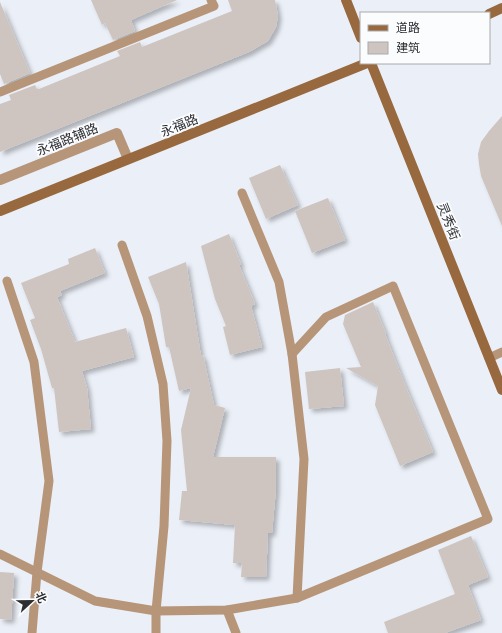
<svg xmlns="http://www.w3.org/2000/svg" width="502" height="633" viewBox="0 0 502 633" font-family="'Exo 2','Noto Sans SC',sans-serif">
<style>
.building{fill:#cec5c0;filter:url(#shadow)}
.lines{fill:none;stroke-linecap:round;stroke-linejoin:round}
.lane{stroke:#b69579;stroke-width:9}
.street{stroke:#b69579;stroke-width:10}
.secondary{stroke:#98693e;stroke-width:10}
.labels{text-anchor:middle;stroke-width:3.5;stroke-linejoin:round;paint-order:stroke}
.street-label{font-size:13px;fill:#2d2e32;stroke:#fbfcfe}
</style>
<defs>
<filter id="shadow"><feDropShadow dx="3.5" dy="3.5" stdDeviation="2" flood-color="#0004"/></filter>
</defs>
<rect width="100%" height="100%" fill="#ebeff7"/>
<g class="building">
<polygon points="91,0 177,0 131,20 135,31 113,40 105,23 102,25"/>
<polygon points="228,0 275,0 278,16 276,27 268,41 249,52 0,152 0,104 11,100 9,95 35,85 37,89 39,89 120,56 117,51 140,42 142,47 232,11"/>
<polygon points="0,2 30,73 4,84 0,74"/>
<polygon points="502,116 502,226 481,176 479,164 478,154 481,142 489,131"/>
<polygon points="280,165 298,205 266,219 249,178"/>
<polygon points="328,198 345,240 312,253 295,211"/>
<polygon points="229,234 241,264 239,265 255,304 251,306 262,347 230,355 223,327 226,326 215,299 201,246"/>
<polygon points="95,248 105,273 60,291 62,295 57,297 75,342 126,328 134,357 82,371 87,388 91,429 59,432 54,388 52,388 41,349 30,320 35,318 21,283 69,264 68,259"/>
<polygon points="186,262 201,356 203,355 214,405 225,408 213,457 276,457 276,489 272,533 268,533 266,577 241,577 242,563 233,563 235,525 179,520 182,491 187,491 181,430 191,388 179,391 169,347 166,347 159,304 148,277"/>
<polygon points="373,302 386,334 385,334 401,375 433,452 400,466 375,405 378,386 346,368 361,367 343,324 345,315"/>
<polygon points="340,368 344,406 309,409 305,372"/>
<polygon points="471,536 488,577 468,585 481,620 445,633 388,633 384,622 455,594 438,550"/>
<polygon points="0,572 14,573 11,620 0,619"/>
</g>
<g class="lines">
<g class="lane">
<polyline points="0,92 214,6 211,0"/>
<polyline points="242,193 279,282 292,354 304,459 297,598"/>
<polyline points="122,245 147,316 163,384 167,441 164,526 156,611 156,633"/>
<polyline points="7,281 34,362 49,481 37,572 32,633"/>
<polyline points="489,358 502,352"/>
<polyline points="0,554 95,601 156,611 227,610 297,598 488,519 393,286 326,317 292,354"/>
<polyline points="227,610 236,633"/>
</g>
<polyline class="street" points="0,180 117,133 128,159"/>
<g class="secondary">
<polyline points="346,0 361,38"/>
<polyline points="489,14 502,8"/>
<polyline points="371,63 502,390"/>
<polyline points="0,211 367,63"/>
</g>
</g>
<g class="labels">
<g class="street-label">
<text transform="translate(179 125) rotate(-22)" y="5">永福路</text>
<text transform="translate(67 139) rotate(-22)" y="5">永福路辅路</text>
<text transform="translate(449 221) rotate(68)" y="5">灵秀街</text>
</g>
</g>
<rect x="360" y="12" width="130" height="52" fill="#fbfcfe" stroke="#a9aaac"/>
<rect x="368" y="25" width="20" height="6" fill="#98693e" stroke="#a9aaac"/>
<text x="396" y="32" font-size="12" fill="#2d2e32">道路</text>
<rect x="368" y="42" width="20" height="12" fill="#cec5c0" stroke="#a9aaac"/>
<text x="396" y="52" font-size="12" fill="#2d2e32">建筑</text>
<g transform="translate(32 601) rotate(68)" stroke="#fbfcfe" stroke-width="3" paint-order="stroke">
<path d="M0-3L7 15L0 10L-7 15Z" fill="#2d2e32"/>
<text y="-6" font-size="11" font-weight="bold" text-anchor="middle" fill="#2d2e32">北</text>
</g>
</svg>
